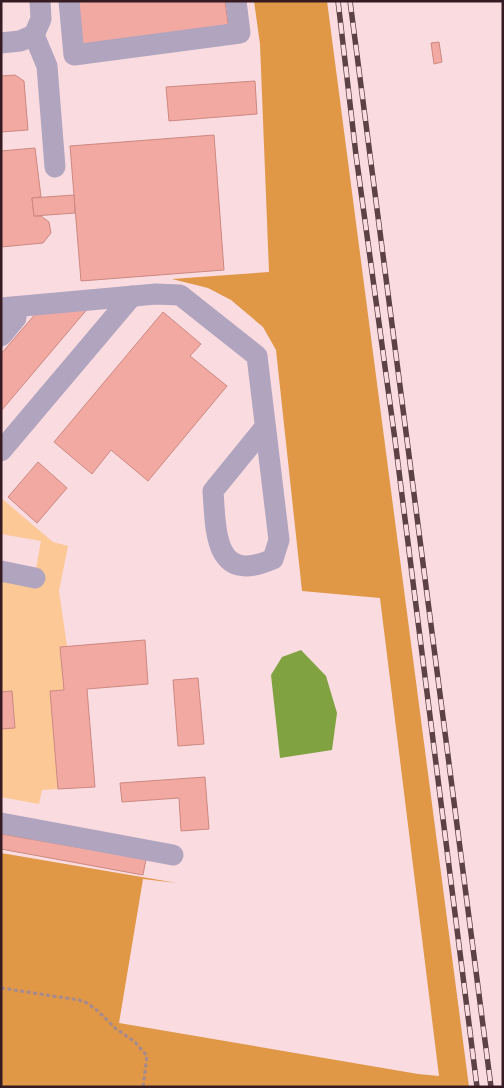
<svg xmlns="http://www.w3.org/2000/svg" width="504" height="1088" viewBox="0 0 504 1088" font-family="'Space Grotesk',sans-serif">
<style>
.green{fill:#fcc896}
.forest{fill:#e09746}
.water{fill:#81a241}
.building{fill:#f1a9a2;stroke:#cd8881}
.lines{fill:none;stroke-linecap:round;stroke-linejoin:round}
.path{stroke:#a68a8f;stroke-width:3;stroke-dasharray:4 2.5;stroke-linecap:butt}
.minor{stroke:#b0a4be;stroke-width:21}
.rail-casing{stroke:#5c4247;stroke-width:5.5}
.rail{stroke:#f9dbe0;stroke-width:4;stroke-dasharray:11;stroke-linecap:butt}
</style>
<rect width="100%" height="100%" fill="#f9dbe0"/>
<polygon class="green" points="1,498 53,542 68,546 59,591 67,646 60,647 64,690 50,691 58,789 42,790 39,804 1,797 1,729 15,728 12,691 1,692 1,578 33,585 41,541 1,534"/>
<polygon class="forest" points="254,1 327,1 469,1087 1,1087 1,853 177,883 143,879 119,1023 418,1074 439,1076 380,598 302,591 276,350 263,327 231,300 208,288 172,279 269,272 260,44"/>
<polygon class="water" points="301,650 326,676 337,713 332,750 280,758 271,675 282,657"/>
<g class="building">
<polygon points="73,1 225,1 229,31 82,50"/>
<polygon points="439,42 442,62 434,64 431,43"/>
<polygon points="15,75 24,81 28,130 1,132 1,76"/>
<polygon points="255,81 257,114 169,121 166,87"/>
<polygon points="214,135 224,270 81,281 70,146"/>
<polygon points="35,148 41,197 32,198 34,216 41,216 49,222 51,233 43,243 1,247 1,151"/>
<polygon points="74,195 75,213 34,216 32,198"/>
<polygon points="89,307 1,411 1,354 37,312"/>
<polygon points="163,312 201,344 190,356 227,386 148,481 111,450 92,474 54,442"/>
<polygon points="38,462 67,488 37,523 8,497"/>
<polygon points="145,640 148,684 87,689 95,787 58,789 50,691 64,690 60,647"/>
<polygon points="198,678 204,744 178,746 173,680"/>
<polygon points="12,691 15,728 1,729 1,692"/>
<polygon points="205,777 209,829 181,831 179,798 122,802 120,783"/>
<polygon points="1,834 146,859 143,875 1,849"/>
</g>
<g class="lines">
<polyline class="path" points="1,988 79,1000 87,1003 98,1011 115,1028 135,1042 147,1056 143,1087"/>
<g class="minor">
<polyline points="69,1 74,55 240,33 236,1"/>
<polyline points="34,35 47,66 55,167"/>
<polyline points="1,43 20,41 34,35 41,19 40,1"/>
<path d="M1 308 156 294 180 295 257 356 279 540 273 559C214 585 216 532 213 491L265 427"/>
<polyline points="1,336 16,318 16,307"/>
<polyline points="1,451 132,296"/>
<polyline points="1,571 35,578"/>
<polyline points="1,823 173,855"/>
</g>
<g class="rail-casing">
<g id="rail">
<polyline points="338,1 356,155 395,440 477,1087"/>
<polyline points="350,1 491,1087"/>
</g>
</g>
<use href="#rail" class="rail"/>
</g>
<rect width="504" height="1088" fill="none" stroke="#361c22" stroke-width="5"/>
</svg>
